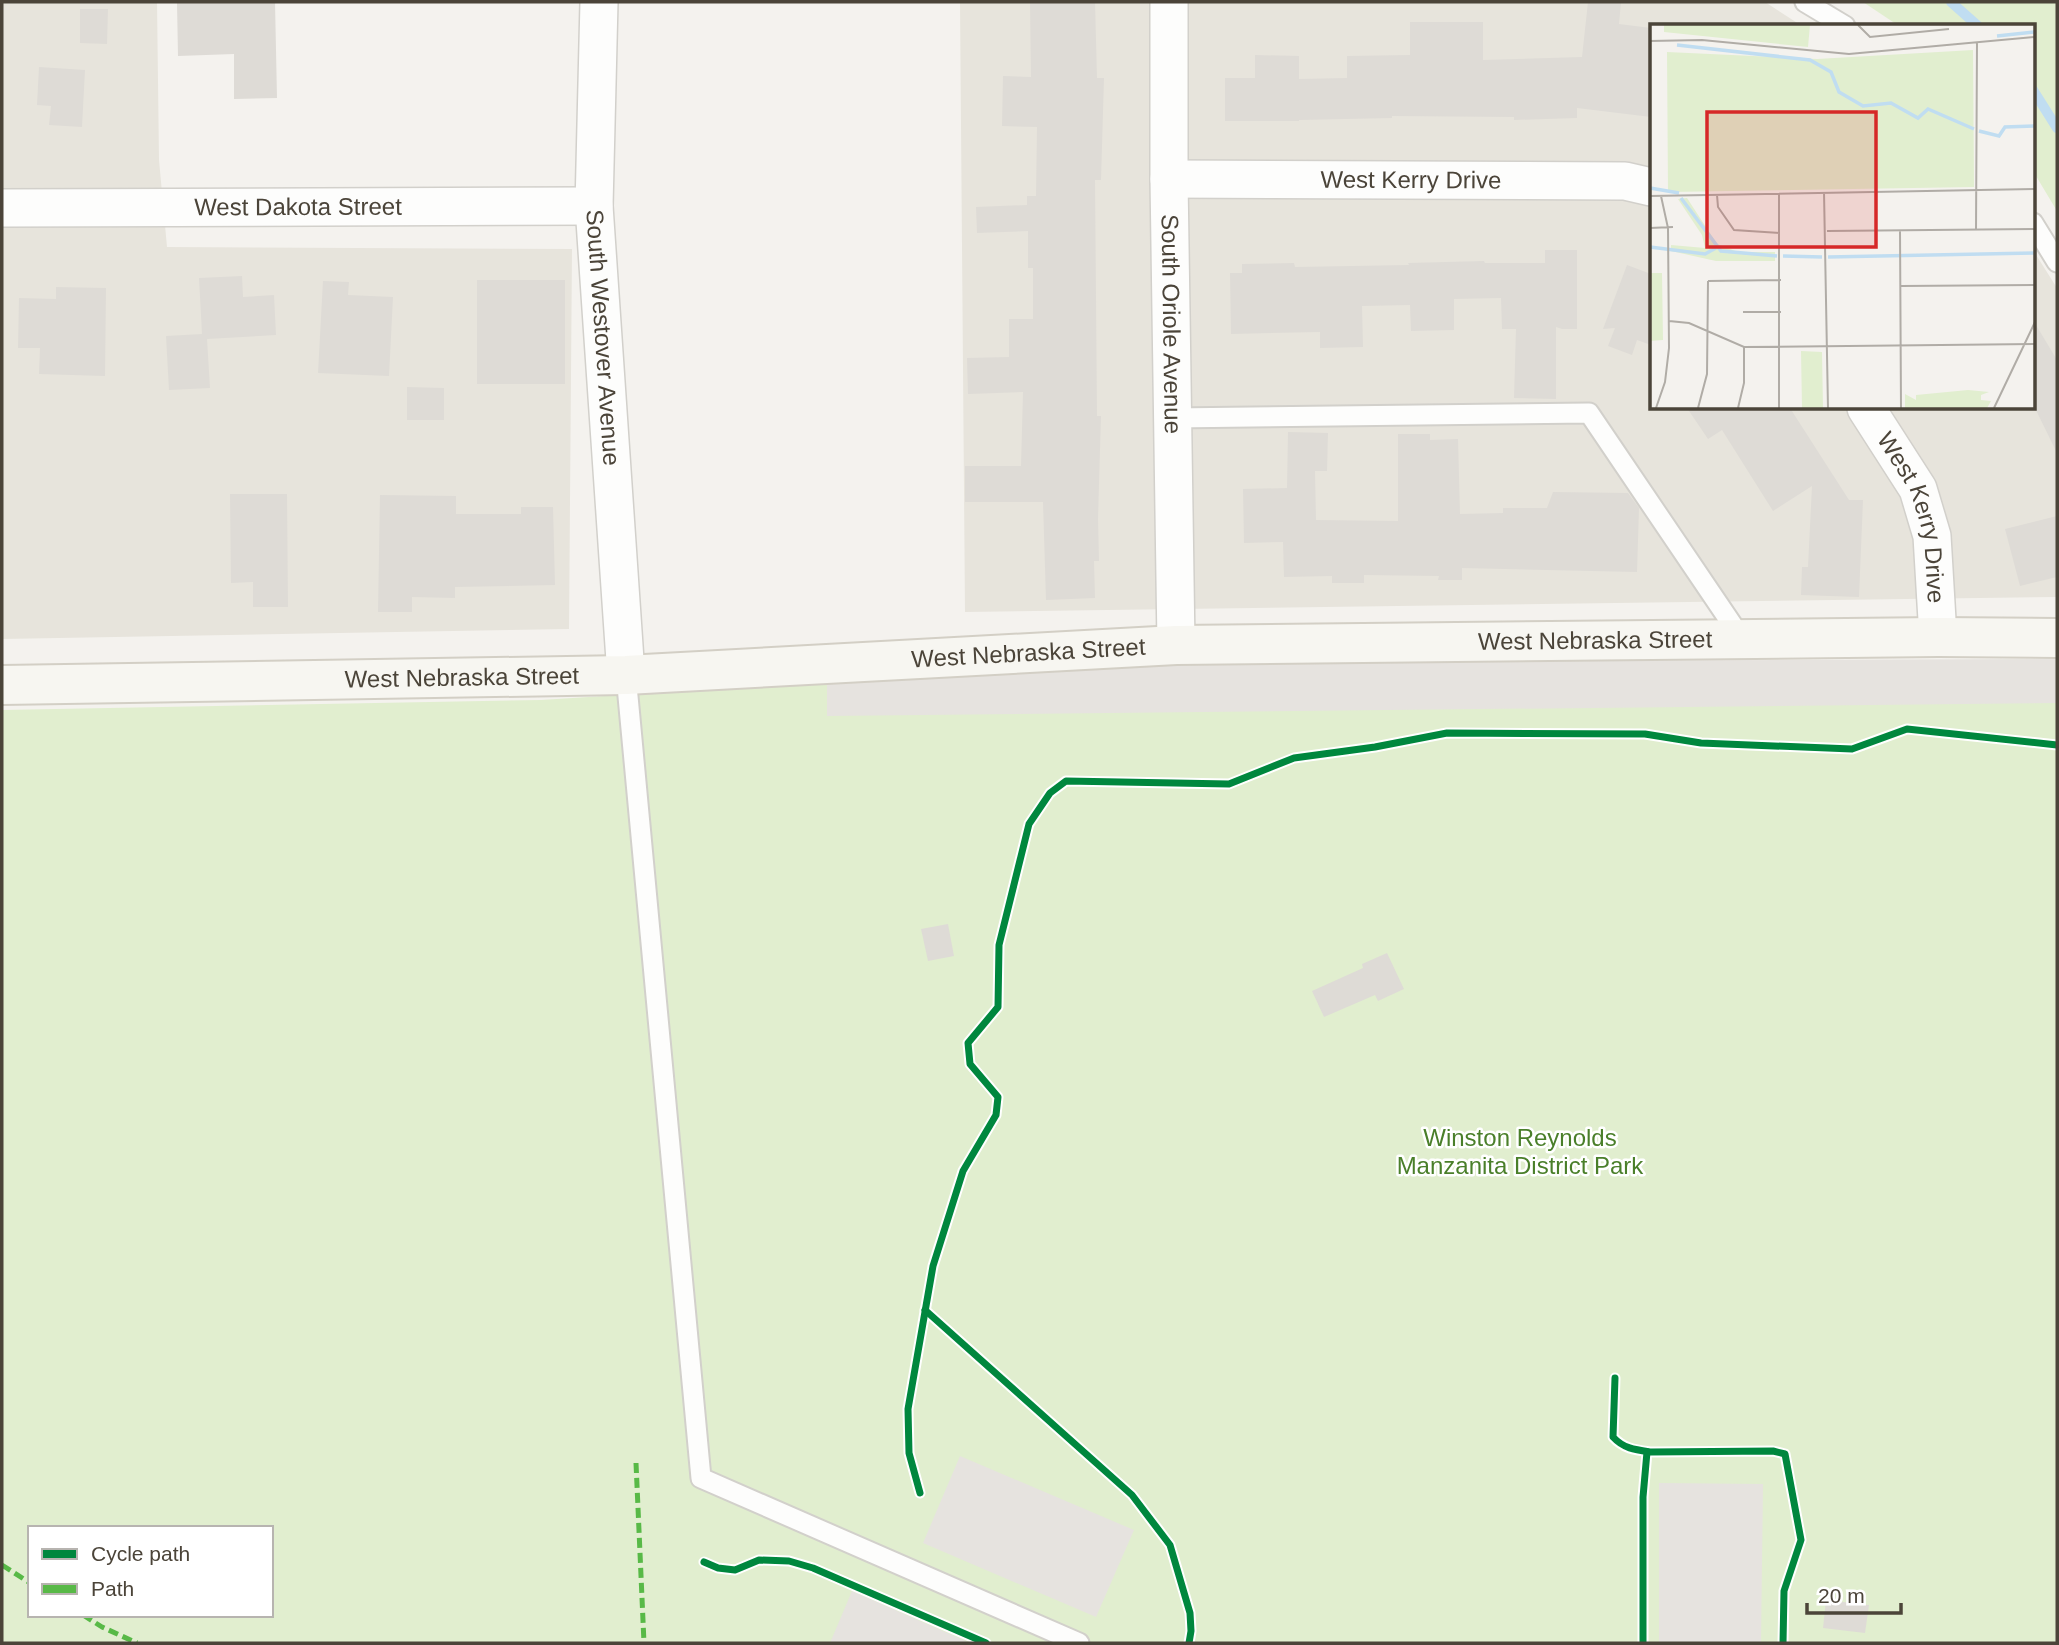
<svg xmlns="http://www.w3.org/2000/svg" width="2059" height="1645" viewBox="0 0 2059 1645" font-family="Helvetica,sans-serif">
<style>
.residential{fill:#e7e4dc}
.green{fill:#e1eecf;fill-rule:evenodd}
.parking{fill:#e6e3df}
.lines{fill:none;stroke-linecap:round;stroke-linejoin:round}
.stream{stroke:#c0ddf1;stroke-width:10}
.building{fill:#dedbd6}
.lane-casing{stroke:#d2d0cb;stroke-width:23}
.street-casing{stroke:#d2d0cb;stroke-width:40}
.secondary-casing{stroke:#d3cfc5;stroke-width:42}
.lane{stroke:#fdfdfc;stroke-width:19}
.street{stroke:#fdfdfc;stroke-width:37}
.secondary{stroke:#f7f6f1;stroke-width:38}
.quiet{stroke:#58b947;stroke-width:5;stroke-dasharray:10 5;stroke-linecap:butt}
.cycleway-casing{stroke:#fff;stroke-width:11}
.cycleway{stroke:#00873e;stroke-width:7}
.labels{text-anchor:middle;stroke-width:5;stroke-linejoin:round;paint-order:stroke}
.street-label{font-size:24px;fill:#4b4439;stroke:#fff}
.park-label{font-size:24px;fill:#4a7f2a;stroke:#fff}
.inset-river{fill:none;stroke:#c0ddf1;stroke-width:3.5}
.inset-road{fill:none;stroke:#b0aca6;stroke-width:2}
.view{fill:#d62828;fill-opacity:0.15;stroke:#d62828;stroke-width:3.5}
.inset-edge{fill:none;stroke:#4b4439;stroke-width:3.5}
</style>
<rect width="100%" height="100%" fill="#f4f2ee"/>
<g class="residential">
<polygon points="2,2 157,2 159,160 167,247 572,249 569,629 2,639"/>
<polygon points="960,2 1765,2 1802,26 1651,26 1651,408 2033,408 2033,250 2057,288 2057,597 965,612"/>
</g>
<g class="green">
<polygon points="1863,2 2057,2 2057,211 2033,171 2033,26 1899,26"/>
<path d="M2057 659V1643H2V710L541 700 683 691 827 675ZM30 1528H271V1615H30Z"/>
</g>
<g class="parking">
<polygon points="2057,659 2057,703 827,716 827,675 1171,662"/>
<polygon points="960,1456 1134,1530 1096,1617 923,1543"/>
<polygon points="1659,1483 1763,1484 1761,1643 1659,1643"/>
<polygon points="852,1591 970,1643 830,1643"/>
</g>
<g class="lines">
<g class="stream">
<polyline points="1951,2 1978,26"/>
<polyline points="2033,90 2057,128"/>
</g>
</g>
<g class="building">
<polygon points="275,2 277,98 234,99 234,54 178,56 177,3"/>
<polygon points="1030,2 1095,2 1097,78 1104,78 1101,180 1095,180 1097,416 1101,416 1098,519 1099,561 1094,561 1095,598 1046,600 1043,502 965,502 965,466 1021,466 1023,392 968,394 967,358 1009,357 1009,319 1033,319 1033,268 1028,268 1028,231 977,233 976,207 1027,205 1027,196 1036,196 1037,127 1002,126 1003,76 1031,77"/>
<polygon points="1588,2 1621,2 1619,24 1651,28 1651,117 1577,108 1577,118 1514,120 1514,117 1392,116 1392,118 1299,120 1299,121 1225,121 1225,78 1255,78 1255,55 1299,56 1299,79 1347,78 1347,56 1410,55 1410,22 1483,22 1483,60 1582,57"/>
<polygon points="80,9 108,9 107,44 80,43"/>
<polygon points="39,67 85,70 82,127 49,125 51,106 37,105"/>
<polygon points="1545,250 1577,250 1577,329 1562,329 1556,327 1556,399 1514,398 1516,329 1502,329 1501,298 1454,299 1454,330 1411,331 1410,305 1362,306 1363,347 1320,348 1320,332 1231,334 1230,273 1242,273 1242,264 1294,263 1295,267 1409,265 1408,263 1484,261 1485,263 1545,263"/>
<polygon points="1627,265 1651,274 1651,345 1637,340 1632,355 1608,346 1615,328 1603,329"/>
<polygon points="242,276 243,297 274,295 276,335 207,339 210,388 169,390 166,336 202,334 199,278"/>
<rect x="477" y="280" width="88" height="104"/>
<polygon points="323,281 349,282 348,295 393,297 389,376 318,373"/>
<polygon points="56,287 106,288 105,376 39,374 40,348 18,348 19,298 56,299"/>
<polygon points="2033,320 2057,360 2057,453 2033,404"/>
<polygon points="407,387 444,388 444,420 407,420"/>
<polygon points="1687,408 1790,408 1849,500 1863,500 1859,597 1801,595 1802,567 1808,567 1812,486 1773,511 1722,430 1708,439"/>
<polygon points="1288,432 1328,433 1327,471 1315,471 1316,520 1398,521 1398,434 1430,434 1430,440 1458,439 1460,514 1503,513 1503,508 1547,508 1553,492 1628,493 1639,508 1637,572 1462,568 1462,580 1438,580 1439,576 1364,575 1364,583 1332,583 1332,576 1284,577 1283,542 1244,543 1243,489 1287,488"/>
<polygon points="230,494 287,494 288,607 253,607 253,582 231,583"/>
<polygon points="380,495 456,496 456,514 521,514 521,507 553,507 555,585 455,587 455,598 412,597 412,612 378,612"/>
<polygon points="2057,516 2057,577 2020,586 2005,529"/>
<polygon points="948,924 954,956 928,961 921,929"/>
<polygon points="1387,953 1404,989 1378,1001 1375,995 1324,1017 1312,991 1363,968 1362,964"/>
<polygon points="1826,1600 1869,1605 1865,1633 1823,1628"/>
</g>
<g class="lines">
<g class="lane-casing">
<g id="lane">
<polyline points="1805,2 1845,26"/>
<polyline points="2033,223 2057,262"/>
<polyline points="1172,418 1589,413 1742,639"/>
<polyline points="626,675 701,1478 1079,1643"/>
</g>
</g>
<g class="street-casing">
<g id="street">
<path id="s1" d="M599 2 594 206 626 675"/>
<path id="s2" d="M1169 2V179L1176 645"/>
<path id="s3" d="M1169 179 1625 181 1651 187"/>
<path id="s4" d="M2 208 594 206"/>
<path id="s5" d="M1866 408 1918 489 1932 536 1938 637"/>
</g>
</g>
<g class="secondary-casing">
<g id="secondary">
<path id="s6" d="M2 685 626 675 1176 645 1938 637 2057 638"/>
</g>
</g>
<use href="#lane" class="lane"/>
<use href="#street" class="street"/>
<use href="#secondary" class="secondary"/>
<g class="quiet">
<polyline points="636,1463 644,1643"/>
<polyline points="2,1565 30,1583"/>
<polyline points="83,1615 102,1627 137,1643"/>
</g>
<g class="cycleway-casing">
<g id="cycleway">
<polyline points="925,1310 1132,1495 1170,1545 1190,1613 1191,1631 1189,1643"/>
<path d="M1615 1378 1613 1437C1624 1449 1636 1450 1651 1452L1773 1451 1785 1454 1801 1540 1784 1591 1783 1643"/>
<polyline points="920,1493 909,1453 908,1409 933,1266 963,1171 996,1115 998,1097 970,1064 968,1043 998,1007 999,945 1029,824 1050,793 1066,781 1229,784 1294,758 1375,747 1447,733 1645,734 1701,743 1852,749 1907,729 2057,745"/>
<polyline points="704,1562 718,1568 735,1570 759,1560 789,1561 813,1568 986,1643"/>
<polyline points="1643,1643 1643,1497 1647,1452"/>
</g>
</g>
<use href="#cycleway" class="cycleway"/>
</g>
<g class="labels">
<g class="street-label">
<text dy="8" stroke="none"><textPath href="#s3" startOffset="242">West Kerry Drive</textPath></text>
<text dy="8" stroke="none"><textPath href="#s4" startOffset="296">West Dakota Street</textPath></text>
<text dy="8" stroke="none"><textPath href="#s2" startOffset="322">South Oriole Avenue</textPath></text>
<text dy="8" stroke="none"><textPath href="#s1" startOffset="336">South Westover Avenue</textPath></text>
<text dy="8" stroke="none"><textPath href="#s5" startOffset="122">West Kerry Drive</textPath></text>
<text dy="8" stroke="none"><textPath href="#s6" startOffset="1594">West Nebraska Street</textPath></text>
<text dy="8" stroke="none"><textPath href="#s6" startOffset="1027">West Nebraska Street</textPath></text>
<text dy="8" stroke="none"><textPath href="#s6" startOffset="460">West Nebraska Street</textPath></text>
</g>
<g class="park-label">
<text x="1520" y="1146">Winston Reynolds<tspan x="1520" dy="28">Manzanita District Park</tspan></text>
</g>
</g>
<g transform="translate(1650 24)">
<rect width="385" height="385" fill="#f4f2ee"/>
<path d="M14 1H160L158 23 14 8ZM323 26 324 163 18 168 17 28 167 35ZM37 174 67 220 88 228H125V237H66L21 227V221L55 224 52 211 28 175ZM0 249H12L13 316 0 317ZM151 327 172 328 173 384H152ZM318 366 339 368 331 371V376L341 377 337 384H255V370L266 376V371Z" fill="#e1eecf"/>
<path class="inset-river" d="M347 12 385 8M27 21 160 36 181 48 189 68 213 82 241 79 268 94 278 85 324 105M329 107 349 112 355 103 385 102M0 164 29 169M31 174 71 227 127 232M0 223 55 230 66 224M133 232 172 233M178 233 385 229"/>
<path class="inset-road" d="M208 1 220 13 299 5M0 17 52 16 199 30 385 13M174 168 178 384M67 171 68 183 84 206 130 209M0 172 385 165M0 204 23 203M250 206 251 384M326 206 327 18M177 207 385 205M58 257 131 256M251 262 385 261M93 288H131M19 297 39 299 94 323 385 320M6 384 15 358 19 324 18 204 11 172M48 384 57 350 58 257M88 384 94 359V323M129 384V170M344 384 385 298"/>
<path class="view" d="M57 88H226V223H57Z"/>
<rect width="385" height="385" class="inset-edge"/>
</g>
<rect width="2059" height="1645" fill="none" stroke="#4b4439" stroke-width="7"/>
<rect x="28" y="1526" width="245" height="91" fill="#ffffff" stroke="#b7b4b0" stroke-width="2"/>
<rect x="42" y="1549" width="35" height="10" fill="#00873e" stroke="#b7b4b0" stroke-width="2"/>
<text x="91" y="1561" font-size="21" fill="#4b4439">Cycle path</text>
<rect x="42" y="1584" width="35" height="10" fill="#58b947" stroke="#b7b4b0" stroke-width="2"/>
<text x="91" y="1596" font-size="21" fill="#4b4439">Path</text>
<path d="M1807 1603v10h94v-10" fill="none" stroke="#4b4439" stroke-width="3.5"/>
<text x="1818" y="1603" font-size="21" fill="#4b4439" stroke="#ffffff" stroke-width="5" paint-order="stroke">20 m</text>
</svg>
